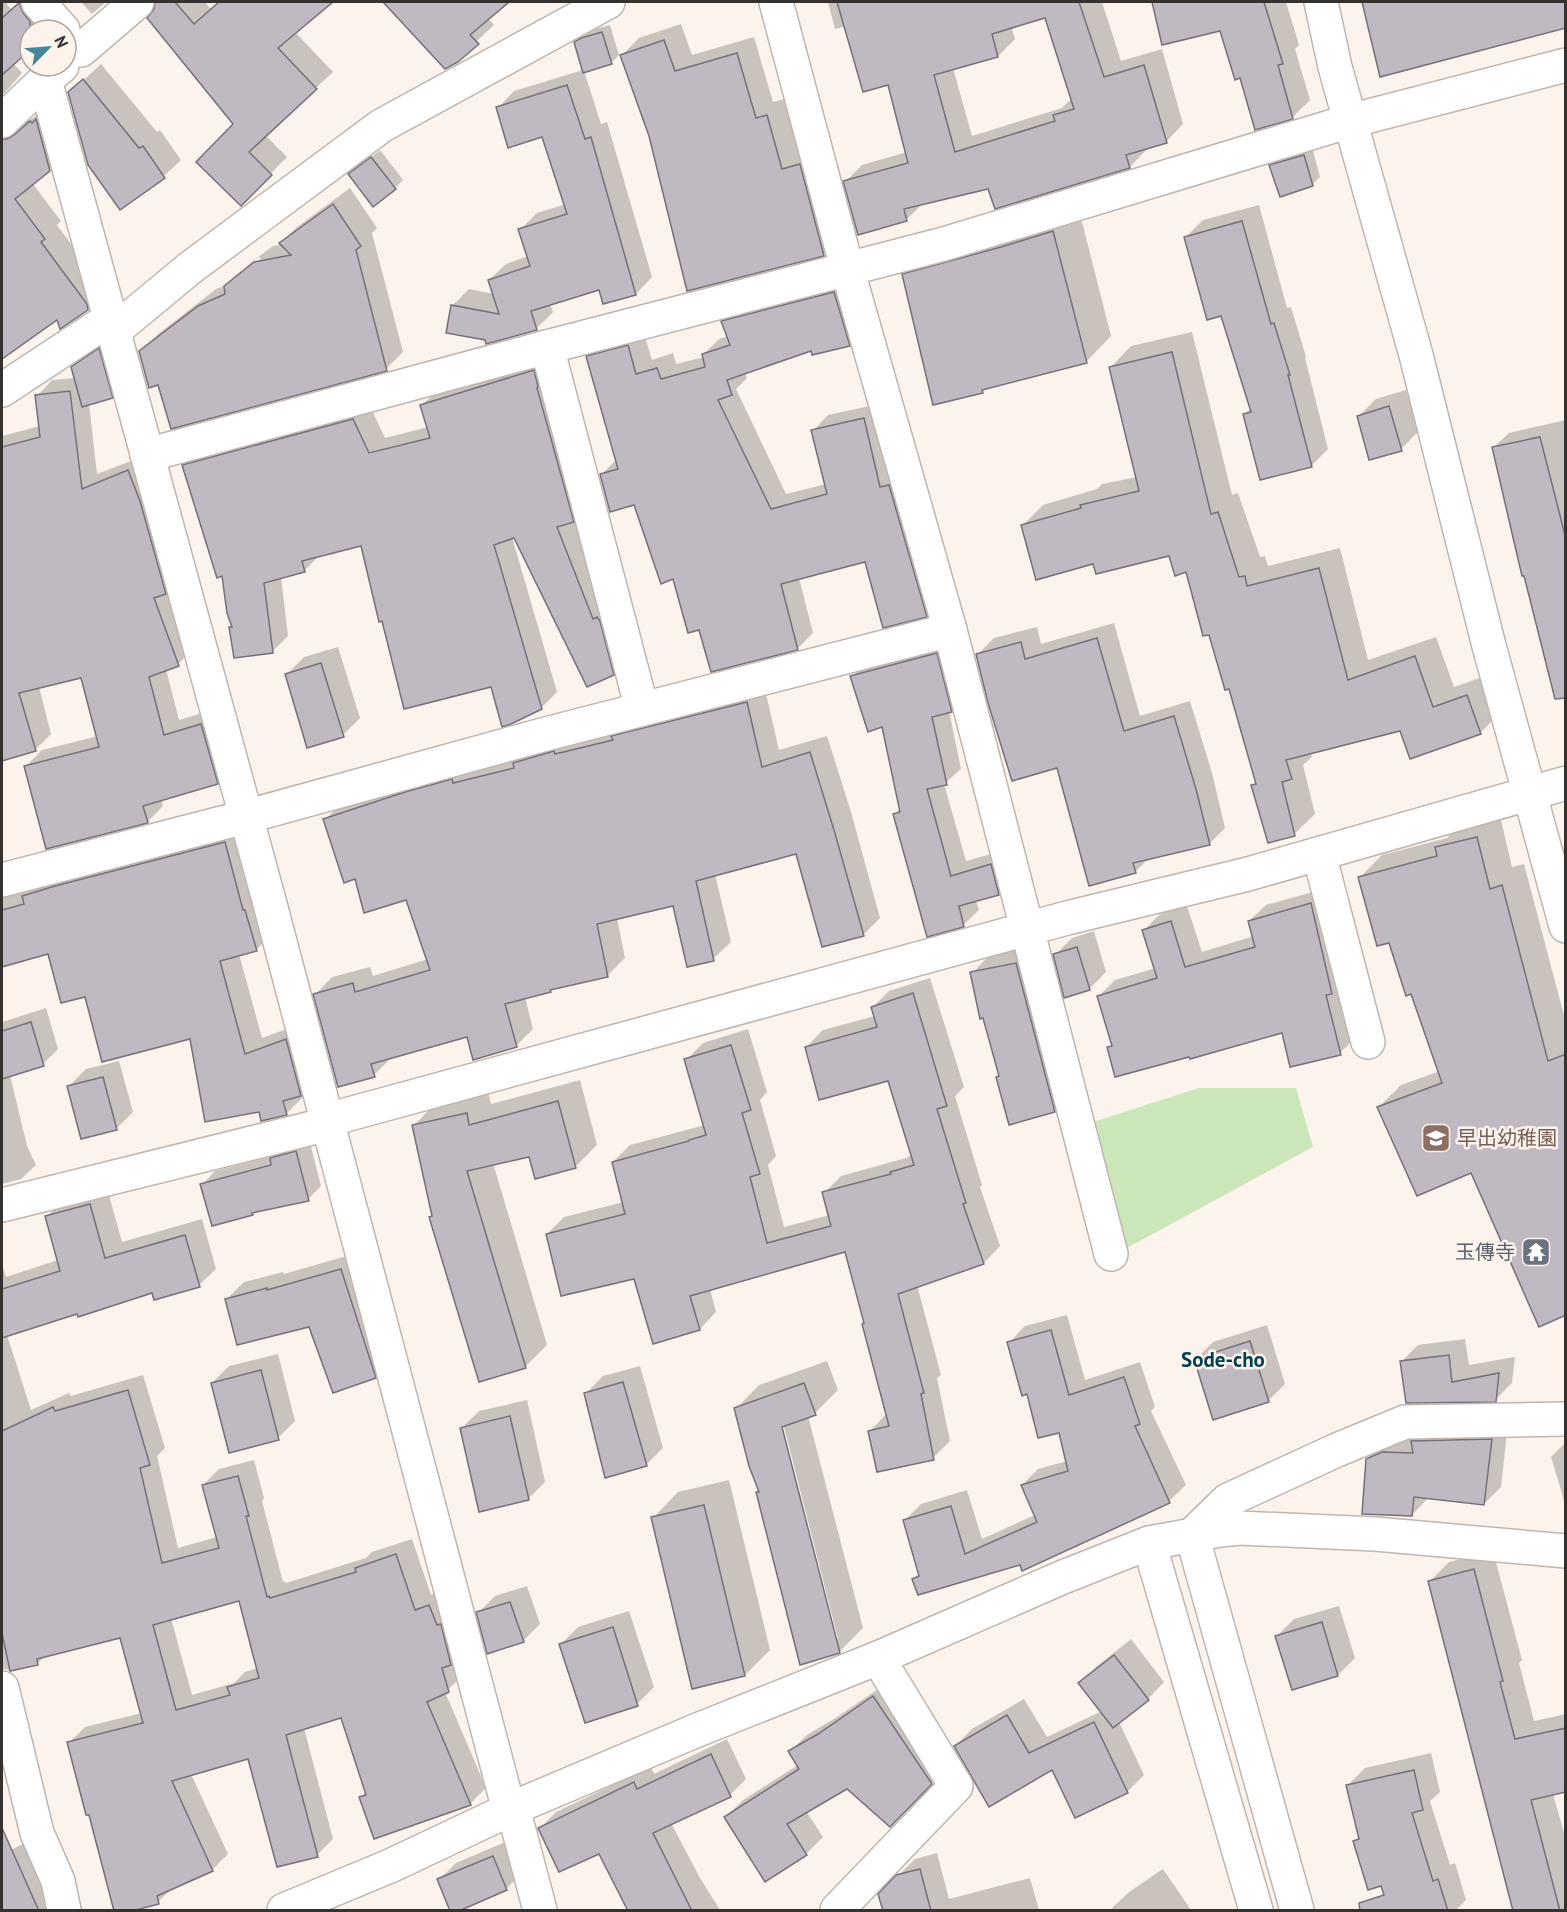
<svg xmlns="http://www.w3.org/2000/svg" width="1567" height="1912" viewBox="0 0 1567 1912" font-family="'PT Sans','Noto Sans JP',sans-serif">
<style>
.green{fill:#cbe7ba}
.shadow{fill:#0003;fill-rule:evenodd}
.building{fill:#c0b9c2;stroke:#767078;stroke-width:1.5;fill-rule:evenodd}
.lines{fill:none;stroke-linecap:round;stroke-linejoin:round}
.street-casing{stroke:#bfb6b0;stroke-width:36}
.secondary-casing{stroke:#bfb6b0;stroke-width:36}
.street{stroke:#fff;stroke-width:33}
.secondary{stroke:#fff;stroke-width:33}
.labels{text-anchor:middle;stroke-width:5;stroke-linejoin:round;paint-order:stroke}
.education-label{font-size:20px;fill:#785e54;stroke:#fdf3ed;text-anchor:start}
.worship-label{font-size:20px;fill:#5b616d;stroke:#fdf3ed;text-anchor:end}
.neighbourhood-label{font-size:21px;font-weight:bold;fill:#04404e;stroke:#fdf3ed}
</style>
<rect width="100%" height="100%" fill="#fdf3ed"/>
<polygon class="green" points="1199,1088 1296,1088 1313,1147 1127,1248 1093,1122"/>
<g class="shadow">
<polygon points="2,2 5,2 11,9 20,2 44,2 47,30 30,30 30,48 13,63 22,73 2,96"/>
<polygon points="81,2 106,2 92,14"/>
<polygon points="157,2 205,2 211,9 219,2 329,2 295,32 333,72 265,135 287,157 241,204 235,124 156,8"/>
<polygon points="384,2 507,2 488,18 494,25 453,63 446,68"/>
<path d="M828 2H1102L1121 61 1162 49 1183 124 1166 142 1146 147 1147 149 1130 167 989 187 923 203 907 219 845 182 862 165 907 152 889 83 846 26 835 29ZM1046 16 1072 98 1062 108 972 136 953 68 998 56 1015 39 1011 26Z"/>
<polygon points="1154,2 1286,2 1299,45 1295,49 1310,100 1293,117 1256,128 1241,76 1221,29 1163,43"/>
<polygon points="1364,2 1566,2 1566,27 1381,75"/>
<polygon points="681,24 692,55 754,37 773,102 784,99 799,153 817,148 840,237 824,254 650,136 622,55 639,38"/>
<polygon points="610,25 619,55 611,63 584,71 601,124 607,122 652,277 636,294 604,302 600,288 550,304 553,312 536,329 486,339 452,306 469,289 494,294 489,280 506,264 528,256 520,230 537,213 566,204 542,136 498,108 514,91 583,70 576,42 591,30"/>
<polygon points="101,64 157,132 160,130 181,160 164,176 120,208 70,93"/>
<polygon points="47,105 66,153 33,184 61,221 57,225 103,287 104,292 88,309 58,317 12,350 2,335 2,111 13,123 24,123 33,118"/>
<polygon points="1312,147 1320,177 1312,185 1271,166 1279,157"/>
<polygon points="380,150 403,180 395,188 350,174"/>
<polygon points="350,188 377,228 372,233 403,352 386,369 159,384 140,352 157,335 216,289 226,285 241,271 241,275 261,259 259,257 241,270 242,269 273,246 279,245 297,227"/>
<polygon points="1259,205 1287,308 1291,307 1306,357 1305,358 1328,449 1311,466 1245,414 1251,408 1222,314 1186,237 1203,220"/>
<polygon points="1078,206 1111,336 1086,362 986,388 982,391 904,275 929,249"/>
<polygon points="850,277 864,329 849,345 812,349 745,373 747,378 736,389 786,494 826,484 813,431 828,415 879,404 941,600 926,615 866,560 799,578 813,633 798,648 700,628 635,503 601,475 617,459 588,357 603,341 643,331 652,360 673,353 676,364 704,357 703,355 719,339 728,336 723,322 739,306"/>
<polygon points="1192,332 1232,495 1238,493 1260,557 1265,556 1268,566 1340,548 1368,660 1436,637 1454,687 1488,675 1501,712 1480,733 1401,729 1310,753 1312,757 1303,765 1315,814 1294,834 1252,786 1256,782 1230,687 1187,570 1170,555 1095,562 1023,525 1043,505 1097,489 1102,484 1137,477 1111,367 1131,346"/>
<polygon points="116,333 129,380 112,397 89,404 97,474 144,456 194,649 178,664 166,669 179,720 216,709 233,767 217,783 161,799 163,806 148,821 47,847 26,766 42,750 98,736 82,676 39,687 51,734 35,750 2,760 2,436 40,426 37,396 52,380 75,378 73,367 90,350"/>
<polygon points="549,355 629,658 613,673 514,536 512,537 557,692 541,708 492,686 362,544 320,555 304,571 281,577 288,636 272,652 231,628 233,626 224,574 184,465 200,450 369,404 385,438 428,427 422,405 438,390"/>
<polygon points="1406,390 1418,432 1401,449 1359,416 1376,399"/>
<polygon points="1566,420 1566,674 1552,679 1542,649 1544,647 1493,448 1509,433"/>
<polygon points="1114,623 1140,716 1190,701 1212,773 1225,828 1209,844 1149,858 1135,872 977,655 994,638 1037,627 1041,644"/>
<polygon points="952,638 966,696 949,711 961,769 944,784 966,861 1006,850 1014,878 998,894 976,900 979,910 963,925 895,814 900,809 883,725 852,677 867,662"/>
<polygon points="338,647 360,718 343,735 287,674 304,657"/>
<polygon points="764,685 779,750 827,736 851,812 880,918 863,935 797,853 715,874 731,942 713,959 675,904 617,918 625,958 607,976 554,987 550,991 525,997 533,1029 516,1046 468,1035 391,1058 374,1075 315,995 332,977 370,967 373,976 428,959 407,898 356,877 325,820 342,802"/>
<polygon points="1500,816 1512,867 1524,864 1566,1023 1566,1314 1471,1171 1379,1107 1401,1085 1440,1071 1412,992 1360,877 1382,855 1447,838 1459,825"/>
<polygon points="242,826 273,933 256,950 239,954 262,1038 303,1023 318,1078 302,1094 303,1097 286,1114 260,1110 191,1037 86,995 50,953 2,960 2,898 28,892 40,880"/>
<polygon points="1327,888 1356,1037 1340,1053 1283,1031 1190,1055 1109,1048 1113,1044 1099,996 1115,980 1156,968 1144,930 1160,914 1187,906 1202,952 1254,936 1249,921 1266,905"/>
<polygon points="1094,931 1106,972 1089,989 1055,955 1072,938"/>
<polygon points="1033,946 1071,1094 1054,1111 997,1078 1000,1074 972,973 989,956"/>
<polygon points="930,978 964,1087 955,1096 982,1185 980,1187 1000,1246 984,1263 917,1285 941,1375 937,1378 950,1441 933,1458 870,1431 887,1413 847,1250 710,1289 716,1312 700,1329 635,1277 547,1234 564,1217 624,1202 613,1162 630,1145 705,1125 686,1060 703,1043 748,1029 767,1092 760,1100 776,1156 768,1165 784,1227 830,1215 824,1193 841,1176 906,1158 913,1154 889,1079 806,1047 823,1030 875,1016 872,1008 889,991"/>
<polygon points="46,1008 58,1049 43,1064 10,1075 27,1146 36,1165 21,1179 2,1184 2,1022"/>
<polygon points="119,1061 133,1112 116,1129 69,1086 86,1069"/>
<polygon points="580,1080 597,1145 575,1167 530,1155 493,1163 547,1345 525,1367 434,1214 413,1126 435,1104 488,1092 491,1104"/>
<polygon points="309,1139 321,1186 308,1199 254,1211 252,1213 202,1185 215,1171 274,1156 285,1145"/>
<path d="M107 1188 122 1242 202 1219 216 1269 199 1285 154 1291 78 1312 7 1335 31 1410 69 1393 71 1396 143 1375 165 1448 157 1456 178 1548 217 1537 203 1485 219 1469 254 1460 264 1498 262 1501 283 1582 285 1581 286 1583 366 1558 372 1552 412 1539 431 1595 445 1590 464 1675 445 1692 486 1788 470 1804 361 1797 367 1791 342 1717 304 1728 333 1839 317 1855 249 1757 191 1774 228 1854 212 1870 173 1887 158 1902 69 1743 85 1727 142 1713 121 1636 46 1655 37 1664 10 1670 2 1669V1264L6 1277 58 1260 46 1217 63 1200ZM240 1599 258 1668 245 1672 234 1683 192 1695 171 1618Z"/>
<polygon points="357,1253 392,1359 375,1376 310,1325 227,1299 244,1282 283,1272 284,1274"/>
<polygon points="1067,1315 1085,1380 1140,1362 1155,1407 1151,1411 1186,1485 1169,1501 1023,1569 1021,1563 914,1579 920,1573 905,1520 921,1504 967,1490 982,1539 1035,1515 1022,1485 1038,1469 1067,1461 1060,1432 1009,1343 1025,1326"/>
<polygon points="1267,1325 1285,1384 1268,1401 1196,1359 1213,1342"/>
<polygon points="1465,1339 1469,1365 1515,1357 1512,1383 1495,1400 1401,1362 1418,1345"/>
<polygon points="278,1354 295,1421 278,1438 212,1383 229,1366"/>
<path d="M827 1361 838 1390 815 1413 808 1416 863 1628 840 1651 801 1664 758 1493 760 1491 736 1409 759 1385ZM782 1419 838 1639H835L779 1420Z"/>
<polygon points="640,1366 663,1448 646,1465 586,1393 603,1376"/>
<polygon points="527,1400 545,1482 528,1499 462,1428 479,1411"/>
<polygon points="1508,1423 1501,1487 1484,1504 1429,1497 1412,1515 1367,1459 1384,1442"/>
<polygon points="1566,1442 1566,1507 1551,1457"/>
<polygon points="729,1480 770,1650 745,1675 653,1518 678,1492"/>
<polygon points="1493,1551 1522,1660 1519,1663 1534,1721 1566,1714 1566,1791 1553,1794 1566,1840 1566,1910 1515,1910 1429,1582 1449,1562"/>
<polygon points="527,1586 540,1624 523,1641 478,1613 495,1596"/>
<polygon points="1339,1606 1355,1658 1338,1675 1277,1636 1294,1619"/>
<polygon points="629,1611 654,1687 637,1704 561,1644 578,1627"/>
<polygon points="1131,1639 1164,1682 1148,1699 1119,1722 1144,1775 1127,1792 1053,1768 955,1746 972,1729 1024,1699 1047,1737 1102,1711 1080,1683 1097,1666"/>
<polygon points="890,1681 948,1766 907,1808 847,1787 806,1811 823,1837 806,1854 726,1817 743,1800 798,1765 790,1751 807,1735 837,1717"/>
<polygon points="727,1739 746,1779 730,1795 671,1823 700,1878 720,1910 629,1910 599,1852 540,1828 556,1812 651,1767 654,1774"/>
<polygon points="1431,1753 1440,1792 1430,1801 1450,1865 1455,1863 1466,1900 1456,1910 1390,1910 1382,1884 1355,1842 1360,1837 1348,1785 1365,1768"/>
<polygon points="34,1839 67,1910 2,1910 2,1854"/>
<polygon points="510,1840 523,1872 506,1889 439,1880 456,1863"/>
<polygon points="937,1853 949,1899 1030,1878 1039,1910 884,1910 880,1894 915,1859"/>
<polygon points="1163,1869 1191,1910 1113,1910 1112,1908 1129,1892"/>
</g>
<g class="building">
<polygon points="20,2 20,6 24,14 30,21 30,50 2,75 2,18"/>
<polygon points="155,2 175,2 194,24 219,2 333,2 278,48 317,89 249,152 272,175 241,206 196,162 233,124 147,18 154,9"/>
<polygon points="383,2 509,2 470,35 479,44 458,62 445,69"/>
<path d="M837 2H1079L1104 77 1144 65 1167 143 1126 155 1130 168 995 209 988 189 904 209 907 221 858 235 843 181 908 163 888 85 863 92ZM1045 18 1074 109 1053 115 1055 121 955 152 934 75 998 57 992 34Z"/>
<polygon points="1152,2 1264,2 1283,64 1278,65 1293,119 1255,130 1240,78 1235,80 1220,31 1162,45"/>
<polygon points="1362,2 1566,2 1566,28 1380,77"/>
<polygon points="602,32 612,64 583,73 574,42 581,38"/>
<polygon points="664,40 675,71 737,53 756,118 767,115 782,169 800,164 824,256 687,291 649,136 620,55"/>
<polygon points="83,79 139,148 143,146 165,178 120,210 88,165 68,92"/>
<polygon points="567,85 585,139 591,137 636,295 603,304 599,290 531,311 537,330 486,344 485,340 446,333 451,305 499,314 488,280 530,266 518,229 567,214 542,137 508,148 496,107"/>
<polygon points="36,119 50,171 15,199 45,239 41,242 87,304 88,310 60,329 57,320 2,359 2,139 7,139 14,135 30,121 32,123"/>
<polygon points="1304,155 1313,186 1280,197 1269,165"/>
<polygon points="371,157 396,189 373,207 348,174"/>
<polygon points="333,204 361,246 356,250 387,371 171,429 158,385 149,388 139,351 198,306 225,294 224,286 254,262 291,255 279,243"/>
<polygon points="1242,221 1271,324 1274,323 1290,375 1288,375 1312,467 1260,480 1243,414 1251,412 1221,316 1207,320 1184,237"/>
<polygon points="1053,231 1087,363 982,390 983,393 933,405 902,274 1001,247"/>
<polygon points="834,292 850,346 812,355 811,351 727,380 732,395 718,400 771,509 827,494 811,430 864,418 880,487 889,485 927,617 883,628 865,562 781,584 798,650 711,672 699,630 688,633 673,579 661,584 634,505 610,512 600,474 618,469 586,356 628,345 636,374 657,368 661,379 705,367 702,354 730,345 721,321"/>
<polygon points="99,348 113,398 82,407 71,367"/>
<polygon points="1172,352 1211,514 1218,512 1239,577 1245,576 1247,586 1319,568 1348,680 1415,656 1433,707 1467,695 1481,734 1410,759 1400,731 1286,760 1292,779 1282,782 1295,836 1268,843 1251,785 1256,784 1229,689 1225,690 1209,635 1203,636 1186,572 1175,576 1169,556 1096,574 1093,564 1036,580 1021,525 1081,508 1080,505 1139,491 1109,367"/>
<polygon points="534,370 538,387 537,388 574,522 557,527 593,619 597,617 600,621 614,675 587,687 514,538 494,545 542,709 511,724 502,727 491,687 404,709 382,621 379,622 361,546 302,561 305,572 264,583 273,653 234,658 229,627 232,627 227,613 222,576 217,578 182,465 353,419 369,453 430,438 420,405"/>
<polygon points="70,391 82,489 128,470 140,501 166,594 154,598 179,666 149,677 164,735 201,724 218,784 143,806 148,823 46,849 24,766 99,747 81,678 19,693 36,751 2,761 2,447 40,437 35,395"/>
<polygon points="1389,406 1402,451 1369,460 1357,416"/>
<polygon points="1540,437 1566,539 1566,698 1555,699 1524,576 1522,576 1515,546 1492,447"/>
<polygon points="1097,638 1124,731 1174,716 1196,789 1210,845 1133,863 1136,873 1089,886 1057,768 1012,781 988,703 976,654 1021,642 1025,659"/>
<polygon points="937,653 952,712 932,717 947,785 927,789 951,876 991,864 999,895 959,906 964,927 927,937 893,814 900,812 882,727 868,732 850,676"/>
<polygon points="321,663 344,737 307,748 285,674"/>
<polygon points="747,702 762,767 810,752 834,830 864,936 822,947 796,854 696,881 714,961 687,967 673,906 597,924 608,977 550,990 551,992 505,1004 517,1047 473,1060 467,1037 371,1064 375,1077 338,1087 313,994 353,983 355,992 430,970 406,900 364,913 355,879 344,883 323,819 405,792 452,779 453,783 514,768 513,763 554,751 555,754 613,740 611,736"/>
<polygon points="1477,837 1490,889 1502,885 1548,1061 1566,1054 1566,1315 1539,1327 1471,1173 1417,1196 1377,1107 1442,1083 1411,994 1406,996 1389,943 1377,946 1358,877 1437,856 1435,847"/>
<polygon points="225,842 243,910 245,910 257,951 220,961 245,1054 286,1039 301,1096 283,1101 287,1115 261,1121 259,1112 205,1122 190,1039 102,1062 85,997 61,1003 48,954 2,967 2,910 24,904 22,896 55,886"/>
<polygon points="1311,903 1332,994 1326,995 1341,1055 1290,1067 1282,1033 1190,1059 1189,1057 1115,1077 1107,1047 1112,1046 1097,996 1157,978 1142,930 1171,921 1185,967 1255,947 1248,921"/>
<polygon points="1077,947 1090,990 1064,998 1053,954"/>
<polygon points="1016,963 1055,1112 1009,1125 996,1077 999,1076 983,1018 980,1019 970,972"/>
<polygon points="913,993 947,1106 937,1109 966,1203 963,1204 984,1264 898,1294 924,1393 921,1394 934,1460 877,1472 868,1431 889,1426 862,1324 864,1323 845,1252 690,1296 700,1330 653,1344 634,1279 561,1296 546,1234 625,1214 612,1162 689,1141 689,1140 706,1135 684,1059 731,1045 751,1110 742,1113 760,1174 750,1177 767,1243 831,1226 822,1192 891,1174 890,1172 914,1165 888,1081 819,1100 805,1047 877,1027 871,1007"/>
<polygon points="31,1022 44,1066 2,1079 2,1031"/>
<polygon points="103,1077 117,1130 81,1139 67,1086"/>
<polygon points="558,1101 576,1168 535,1179 529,1157 467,1171 526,1368 479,1382 429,1217 432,1216 412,1125 467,1113 469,1125"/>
<polygon points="296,1151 309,1201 252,1213 253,1215 212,1226 200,1184 271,1165 270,1158"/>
<polygon points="90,1204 105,1258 185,1235 200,1287 154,1300 152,1293 78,1317 77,1314 2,1338 2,1289 60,1271 45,1216"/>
<polygon points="341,1269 376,1378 333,1393 309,1327 237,1345 225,1299 267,1288 267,1290"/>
<polygon points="1051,1330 1069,1395 1124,1377 1140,1424 1135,1426 1170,1503 1022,1571 1020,1565 918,1595 912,1579 919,1576 903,1520 951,1506 965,1554 1037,1522 1021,1485 1068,1471 1059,1433 1038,1438 1027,1394 1022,1396 1007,1342"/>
<polygon points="1250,1341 1269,1402 1213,1420 1194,1359"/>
<polygon points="1449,1355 1452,1382 1499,1373 1496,1402 1406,1403 1400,1361"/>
<polygon points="261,1370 279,1440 229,1453 211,1383"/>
<polygon points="623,1382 647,1466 605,1478 584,1393"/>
<polygon points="804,1383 816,1415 782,1427 840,1653 800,1665 756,1492 759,1492 749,1466 734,1408"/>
<path d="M128 1390 150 1465 140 1468 162 1563 219 1548 202 1485 238 1476 249 1516H246L267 1597 269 1596 270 1598 356 1572 355 1568 396 1554 415 1610 429 1605 437 1625 441 1624 451 1665 442 1668 449 1692 427 1702 471 1805 374 1839 359 1797 366 1795 341 1718 286 1735 318 1857 277 1867 248 1759 172 1781 213 1871 157 1896 159 1904 132 1911H114L89 1815H86L67 1742 143 1723 120 1638 37 1659 38 1665 10 1671 2 1633V1431L53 1407 55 1411ZM239 1601 259 1678 227 1687 230 1695 176 1710 153 1625Z"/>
<polygon points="510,1416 529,1500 479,1512 460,1428"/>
<polygon points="1492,1439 1484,1505 1414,1497 1412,1516 1362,1514 1366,1459 1382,1452 1413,1453 1411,1441"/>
<polygon points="704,1505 745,1676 692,1689 651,1517"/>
<polygon points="1474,1569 1503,1681 1500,1682 1515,1739 1566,1728 1566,1792 1531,1800 1560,1911 1513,1911 1428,1581"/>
<polygon points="510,1602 524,1642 487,1654 476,1612"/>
<polygon points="1322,1622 1338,1676 1292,1690 1275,1636"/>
<polygon points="613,1627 638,1706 585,1723 559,1644"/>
<polygon points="1114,1655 1149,1700 1113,1728 1078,1683"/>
<polygon points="873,1696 932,1784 890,1827 847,1789 787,1824 807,1855 765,1882 724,1817 799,1769 788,1751 818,1734"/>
<polygon points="1007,1715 1029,1753 1094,1722 1128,1793 1075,1818 1052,1770 989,1807 954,1746"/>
<polygon points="711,1754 731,1797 653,1833 692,1911 628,1911 599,1854 559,1872 538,1828 634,1782 637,1789"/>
<polygon points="1414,1770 1423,1810 1412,1813 1433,1881 1438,1879 1448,1911 1360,1911 1359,1903 1384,1895 1381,1886 1368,1890 1353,1841 1359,1839 1346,1785"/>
<polygon points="2,1828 39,1911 2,1911"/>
<polygon points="493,1856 507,1890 459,1911 450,1911 437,1879"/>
<polygon points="920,1869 931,1911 883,1911 878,1894 896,1875"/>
</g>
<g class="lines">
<g class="street-casing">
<g id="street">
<polyline points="38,2 63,30"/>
<polyline points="776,2 847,268 950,630 1111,1254"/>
<polyline points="81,50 137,2"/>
<polyline points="62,66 45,80 270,904 509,1810"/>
<polyline points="2,121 45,80"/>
<polyline points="114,331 190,268 381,126 608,2"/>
<polyline points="547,347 642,709"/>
<polyline points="2,390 111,318"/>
<polyline points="147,455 547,347 944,244 1350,121 1566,65"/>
<polyline points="1319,854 1368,1042"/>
<polyline points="2,880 245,817 546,734 950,630"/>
<polyline points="2,1205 328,1124 342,1116 1067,918 1248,874 1566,783"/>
<polyline points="1192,1535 1228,1500 1337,1450 1405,1422 1566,1419"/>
<polyline points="2,1688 37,1833 58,1881 64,1910"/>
<polyline points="513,1808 540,1910"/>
<polyline points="837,1910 956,1786 878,1658"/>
</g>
</g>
<g class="secondary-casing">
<g id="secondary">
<polyline points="1321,2 1335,67 1416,355 1489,646 1566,926"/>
<polyline points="1192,1535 1297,1910"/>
<polyline points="1149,1543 1256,1910"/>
<polyline points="284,1910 390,1866 513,1808 695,1731 878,1658 1063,1577 1149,1543 1220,1530 1240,1528 1375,1534 1566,1551"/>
</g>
</g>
<use href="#street" class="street"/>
<use href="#secondary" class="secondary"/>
</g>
<defs>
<g id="school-square" transform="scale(1.5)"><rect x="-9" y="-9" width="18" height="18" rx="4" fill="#8d6e63" stroke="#fdf3ed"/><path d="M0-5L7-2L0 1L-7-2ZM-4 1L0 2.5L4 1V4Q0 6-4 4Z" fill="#fff"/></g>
<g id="temple-square" transform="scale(1.5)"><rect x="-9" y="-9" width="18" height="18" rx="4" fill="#6b7280" stroke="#fdf3ed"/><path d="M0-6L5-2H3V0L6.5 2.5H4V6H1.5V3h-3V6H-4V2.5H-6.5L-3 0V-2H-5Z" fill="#fff"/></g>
</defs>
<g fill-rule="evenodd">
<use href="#school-square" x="1436" y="1138"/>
<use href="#temple-square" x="1536" y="1252"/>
</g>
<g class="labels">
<g class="education-label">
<text x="1457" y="1145">早出幼稚園</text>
</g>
<g class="worship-label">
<text x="1515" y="1259">玉傳寺</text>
</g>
<g class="neighbourhood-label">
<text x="1223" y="1367">Sode-cho</text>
</g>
</g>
<rect width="1567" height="1912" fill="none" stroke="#35312f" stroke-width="6"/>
<g transform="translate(48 48) rotate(65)"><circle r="28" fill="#fdf3ed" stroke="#ada5a1" stroke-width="1.5"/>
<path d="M0-4.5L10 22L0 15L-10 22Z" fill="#468699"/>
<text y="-9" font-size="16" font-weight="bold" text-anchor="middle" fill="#35312f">N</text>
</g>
</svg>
